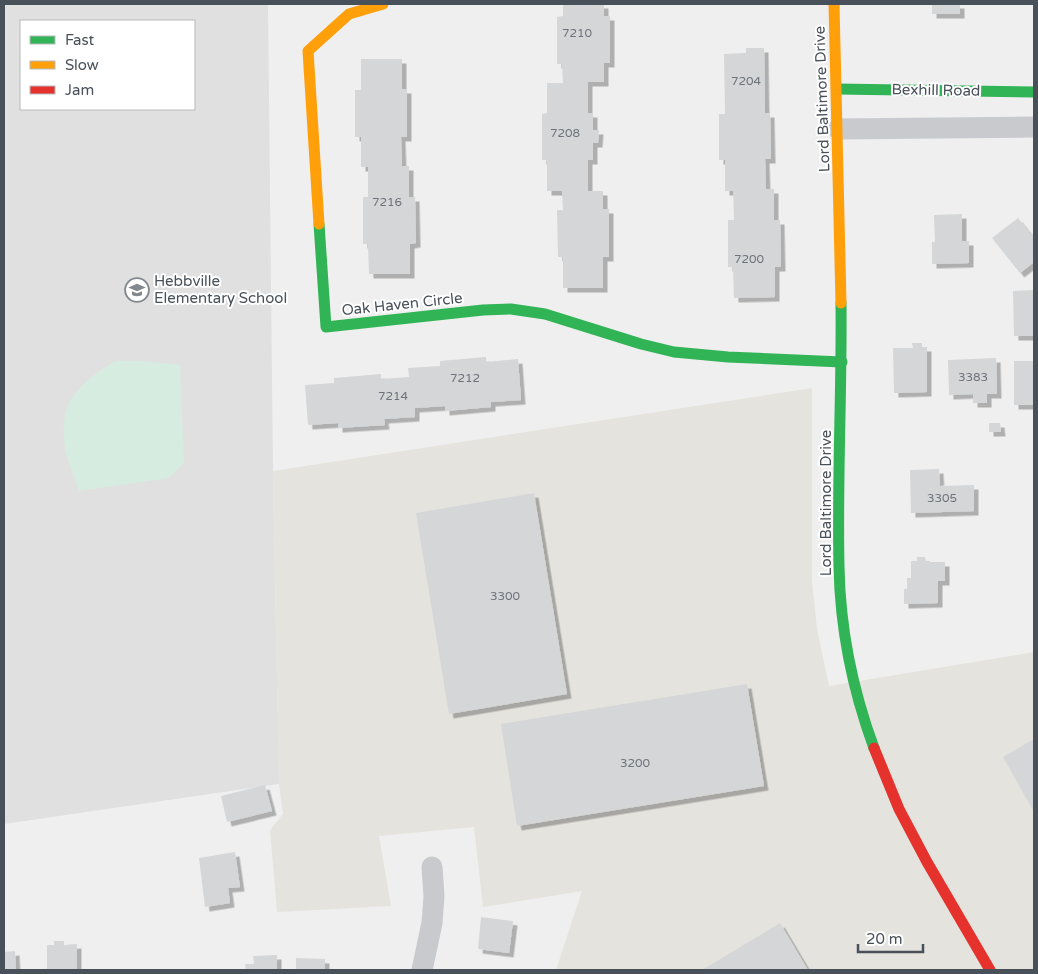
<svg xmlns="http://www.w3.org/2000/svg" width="1038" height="974" viewBox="0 0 1038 974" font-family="'Varela Round',sans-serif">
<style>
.commercial{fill:#e4e3dd}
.education{fill:#e1e0e0;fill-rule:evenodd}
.green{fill:#d6ece0}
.building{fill:#d5d6d8;filter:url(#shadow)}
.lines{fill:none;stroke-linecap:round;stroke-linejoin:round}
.street{stroke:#c9cacd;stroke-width:21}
.fast{stroke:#30b455;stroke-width:11}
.slow{stroke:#ff9f0a;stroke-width:11}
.jam{stroke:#e5322d;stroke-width:11}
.labels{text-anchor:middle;stroke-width:4;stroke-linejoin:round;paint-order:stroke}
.number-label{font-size:12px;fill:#6d737a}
.street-label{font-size:15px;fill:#485059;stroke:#fff}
.poi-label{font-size:15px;fill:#485059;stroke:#fff;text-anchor:start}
</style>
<defs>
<filter id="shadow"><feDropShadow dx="4.5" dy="4.5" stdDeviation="0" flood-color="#0004"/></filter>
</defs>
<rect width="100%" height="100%" fill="#efefef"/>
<polygon class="commercial" points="812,388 812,581 817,629 829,686 1034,652 1034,970 556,970 582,891 483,907 474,827 379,836 391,906 277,912 270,830 283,814 279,784 273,471"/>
<path class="education" d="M4 4H268L273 471 279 784 4 824ZM21 21H194V109H21Z"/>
<path class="green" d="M116 361H143L180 365 184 463 169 478 79 491C74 476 67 461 65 447 63 434 63 420 67 408 73 389 99 370 116 361Z"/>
<g class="building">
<polygon points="563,4 604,4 604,16 610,16 610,63 604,63 604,82 588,82 588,113 593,113 593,130 599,130 598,143 593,143 593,160 588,160 588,191 603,191 603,209 609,209 609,257 603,257 603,288 563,288 563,257 558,257 557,210 563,210 562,191 547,191 547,160 542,160 542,114 547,113 547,83 563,83 562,64 557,64 557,17 563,16"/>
<rect x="932" y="4" width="28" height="10"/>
<polygon points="746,48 764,48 765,113 770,113 771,159 765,159 766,189 774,189 774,220 780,220 781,267 775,267 775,297 734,298 733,267 728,267 728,220 734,220 733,191 725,191 725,160 719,160 719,114 725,114 724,54 746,53"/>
<polygon points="361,59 402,59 402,89 407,89 407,137 401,137 402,166 409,166 409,197 415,197 416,243 410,244 410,274 369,274 368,244 363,244 363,197 368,197 368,167 361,167 361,137 355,137 355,90 361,90"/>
<polygon points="962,214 962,241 969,241 969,263 932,264 932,242 935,242 934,215"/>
<polygon points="1018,218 1034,238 1034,262 1020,273 992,238"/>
<polygon points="1034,290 1034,336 1014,336 1013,291"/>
<polygon points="912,343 922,343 922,347 927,347 927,392 894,393 893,348 913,348"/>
<polygon points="486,357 486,362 518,359 521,400 491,402 491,407 445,411 445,406 415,408 415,417 384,419 385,425 338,428 338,423 308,425 305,385 334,383 334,378 381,374 381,379 409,377 408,368 440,366 440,361"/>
<polygon points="996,358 997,394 987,394 987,403 973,403 973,394 949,395 948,360"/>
<rect x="1014" y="361" width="20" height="44"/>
<polygon points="989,423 1000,423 1001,432 989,432"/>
<polygon points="939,469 940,486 974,485 974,511 911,513 910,470"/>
<polygon points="534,493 567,694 449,714 416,513"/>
<polygon points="917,557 925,557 926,562 945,562 945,581 938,581 938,603 904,604 904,589 907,589 907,578 911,578 911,561 917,561"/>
<polygon points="747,684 764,786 517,826 501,724"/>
<polygon points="1034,739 1034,812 1003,757"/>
<polygon points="265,785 272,811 227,822 221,796"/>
<polygon points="235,852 240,887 228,888 230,903 205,907 199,858"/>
<polygon points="481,917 513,921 509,953 478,949"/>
<polygon points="780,923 808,970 702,970"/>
<polygon points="54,941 64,941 64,945 77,944 77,970 47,970 47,945 54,945"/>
<polygon points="15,951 16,970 4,970 4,952"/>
<polygon points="277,955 277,970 246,970 245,964 254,964 253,956"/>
<polygon points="296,958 325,959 325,970 296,970"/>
</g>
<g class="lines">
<g class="street">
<polyline points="838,129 1034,127"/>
<polyline points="422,970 432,923 434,896 432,867"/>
</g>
<g class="fast">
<polyline points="837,89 1034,92"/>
<polyline points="319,224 326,327 483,310 511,309 545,314 641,344 674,352 728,357 842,362"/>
<path d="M841 303C842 391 837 478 839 566 840 627 853 691 874 748"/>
</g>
<g class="slow">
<polyline points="834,4 841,303"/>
<polyline points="319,224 308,51 349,14 383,4"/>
</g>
<polyline class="jam" points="874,748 899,809 927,862 990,970"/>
</g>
<defs>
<g id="school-ring" transform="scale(1.25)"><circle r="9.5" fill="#fff" stroke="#82888e" stroke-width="1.5"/><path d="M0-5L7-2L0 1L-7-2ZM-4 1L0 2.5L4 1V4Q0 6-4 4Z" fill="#82888e"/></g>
</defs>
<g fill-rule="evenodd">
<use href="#school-ring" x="137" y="290"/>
</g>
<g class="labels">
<g class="number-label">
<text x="577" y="37">7210</text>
<text x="746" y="85">7204</text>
<text x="565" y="137">7208</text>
<text x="387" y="206">7216</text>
<text x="749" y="263">7200</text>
<text x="973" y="381">3383</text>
<text x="465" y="382">7212</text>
<text x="393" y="400">7214</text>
<text x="942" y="502">3305</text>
<text x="505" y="600">3300</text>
<text x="635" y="767">3200</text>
</g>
<g class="street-label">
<text transform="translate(936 90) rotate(1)" y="5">Bexhill Road</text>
<text transform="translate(822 99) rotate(-92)" y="5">Lord Baltimore Drive</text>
<text transform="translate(402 304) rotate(-6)" y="5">Oak Haven Circle</text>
<text transform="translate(826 503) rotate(-90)" y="5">Lord Baltimore Drive</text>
</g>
<g class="poi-label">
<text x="154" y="286">Hebbville<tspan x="154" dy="17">Elementary School</tspan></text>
</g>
</g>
<rect width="1038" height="974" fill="none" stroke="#485059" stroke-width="10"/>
<rect x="20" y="20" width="175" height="90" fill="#ffffff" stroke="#b6b9bd"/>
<rect x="30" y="36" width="25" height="8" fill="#30b455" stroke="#b6b9bd"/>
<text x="65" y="45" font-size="15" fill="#485059">Fast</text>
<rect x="30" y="61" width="25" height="8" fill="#ff9f0a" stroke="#b6b9bd"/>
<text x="65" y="70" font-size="15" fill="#485059">Slow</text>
<rect x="30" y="86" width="25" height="8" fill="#e5322d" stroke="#b6b9bd"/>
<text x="65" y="95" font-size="15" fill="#485059">Jam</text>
<path d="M858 944v8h65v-8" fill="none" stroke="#485059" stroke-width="2.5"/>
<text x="866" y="944" font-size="15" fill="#485059" stroke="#ffffff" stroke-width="4" paint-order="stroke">20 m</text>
</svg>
